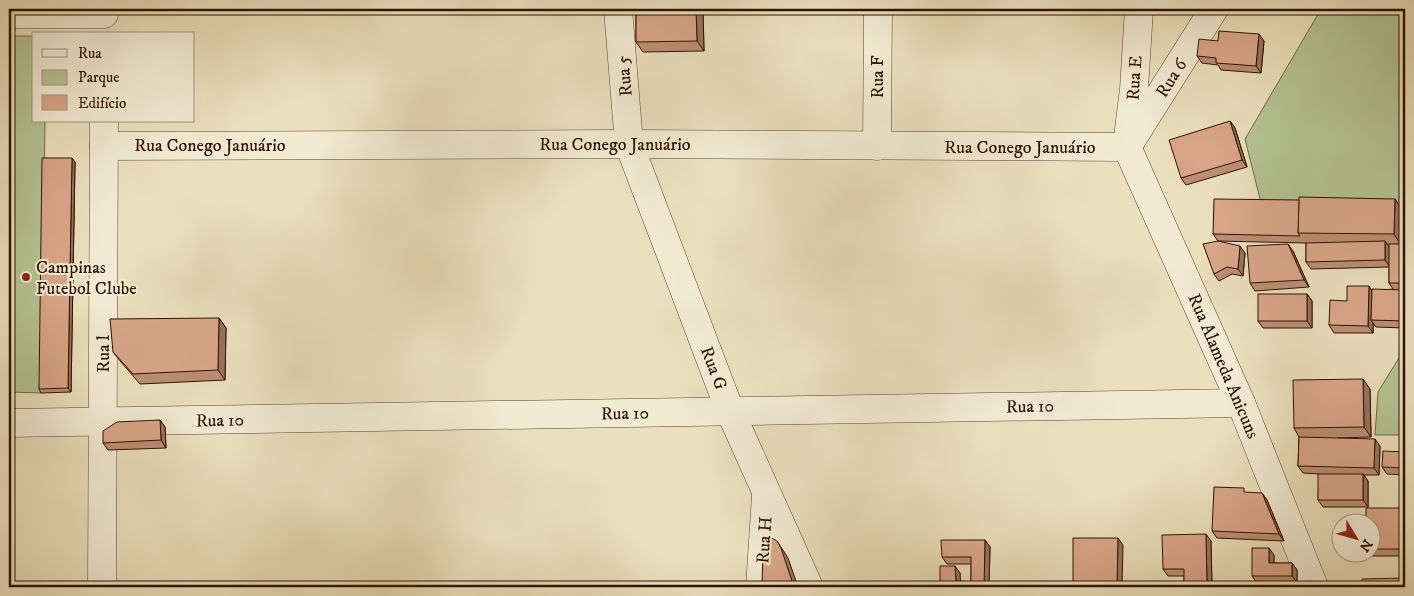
<svg xmlns="http://www.w3.org/2000/svg" width="1414" height="596" viewBox="0 0 1414 596" font-family="'IM FELL DW Pica',serif">
<style>
.green{fill:#b4c394;stroke:#726a4a}
.lines{fill:none;stroke-linecap:round;stroke-linejoin:round}
.minor-casing{stroke:#5f452f;stroke-width:29}
.minor{stroke:#f2ebd4;stroke-width:28}
.wall{fill:#bb8f76;stroke:#301100}
.shaded-wall{fill:#987460;stroke:#301100}
.building{fill:#d9a689;stroke:#301100}
.poi-dot{fill:#8f2418;stroke:#f2ebd4;stroke-width:2}
.labels{text-anchor:middle;stroke-width:4;stroke-linejoin:round;paint-order:stroke}
.street-label{font-size:18px;fill:#301100;stroke:#f2ebd4}
.poi-label{font-size:18px;fill:#301100;stroke:#f2ebd4;text-anchor:start}
</style>
<rect width="100%" height="100%" fill="#ebe0bd"/>
<filter id="stains"><feTurbulence type="fractalNoise" baseFrequency=".004" numOctaves="4"/><feColorMatrix values="0 0 0 0 .2 0 0 0 0 .09 0 0 0 0 .02 0 0 0 .5 -.17"/></filter>
<radialGradient id="worn" r=".72"><stop offset=".6" stop-color="#630" stop-opacity="0"/><stop offset="1" stop-color="#630" stop-opacity=".3"/></radialGradient>
<g class="green">
<polygon points="1321,9 1405,9 1405,209 1261,203 1245,139"/>
<polygon points="9,36 34,36 34,121 45,121 41,393 9,392"/>
<polygon points="1405,348 1405,435 1375,435 1378,392"/>
</g>
<g class="lines">
<g class="minor-casing">
<g id="minor">
<polyline points="618,9 629,144 730,411 809,587"/>
<polyline points="9,14 104,14"/>
<polyline points="1128,138 1134,89 1139,9"/>
<polyline points="104,146 629,144 1127,147"/>
<polyline points="877,146 878,9"/>
<polyline points="1127,147 1241,403 1314,587"/>
<polyline points="1127,147 1214,9"/>
<polyline points="9,423 1241,403"/>
<polyline points="102,587 104,121"/>
<polyline points="760,587 766,496"/>
</g>
</g>
<use href="#minor" class="minor"/>
</g>
<g class="wall">
<polygon points="636,9 703,9 704,51 643,52 636,42"/>
<polygon points="1218,41 1264,41 1261,73 1221,70 1218,65 1202,63 1197,56"/>
<polygon points="1230,121 1235,128 1247,167 1186,185 1181,178"/>
<polygon points="75,162 71,392 41,393 39,389"/>
<polygon points="1402,209 1401,244 1405,244 1405,328 1376,327 1373,323 1373,333 1334,333 1329,325 1347,301 1372,291 1393,289 1389,283 1389,267 1311,269 1306,262 1306,243 1218,241 1213,234"/>
<polygon points="1293,251 1309,287 1255,291 1250,283"/>
<polygon points="1245,253 1243,276 1232,274 1219,281 1214,274"/>
<polygon points="1307,294 1312,301 1312,328 1263,328 1258,321"/>
<polygon points="219,318 226,328 225,380 140,384 121,362 113,352"/>
<polygon points="1370,389 1371,437 1338,438 1380,446 1379,475 1364,475 1368,481 1368,507 1323,507 1318,500 1319,474 1303,473 1298,466 1299,437 1294,428"/>
<polygon points="160,420 165,427 166,448 108,450 103,443"/>
<polygon points="1405,452 1405,475 1387,474 1382,467"/>
<polygon points="1262,493 1267,500 1284,541 1217,538 1212,531"/>
<polygon points="1405,508 1405,556 1371,556 1369,554 1372,554 1372,524"/>
<polygon points="985,540 990,547 989,587 940,587 960,573 960,581 971,582 971,564 947,564 942,557"/>
<polygon points="1211,541 1212,587 1177,587 1185,587 1184,585 1184,576 1168,576 1163,569"/>
<polygon points="1274,555 1274,563 1292,563 1297,570 1297,583 1257,583 1252,576"/>
</g>
<g class="shaded-wall">
<polygon points="696,9 703,9 704,51 697,41"/>
<polygon points="1259,34 1264,41 1261,73 1256,66"/>
<polygon points="1230,121 1235,128 1247,167 1242,160"/>
<polygon points="72,158 75,162 71,392 68,388"/>
<polygon points="1395,199 1402,209 1401,245 1394,234"/>
<polygon points="1385,241 1390,248 1390,267 1385,260"/>
<polygon points="1288,244 1293,251 1309,287 1304,280"/>
<polygon points="1240,246 1245,253 1243,276 1238,269"/>
<polygon points="1369,286 1374,294 1371,320 1373,323 1373,333 1368,326"/>
<polygon points="1307,294 1312,301 1312,328 1307,321"/>
<polygon points="219,318 226,328 225,380 218,370"/>
<polygon points="1363,379 1370,389 1371,437 1364,427"/>
<polygon points="160,420 165,427 166,448 161,440"/>
<polygon points="1375,439 1380,446 1379,475 1374,468"/>
<polygon points="1363,474 1368,481 1368,507 1363,500"/>
<polygon points="1262,493 1267,500 1284,541 1279,534"/>
<polygon points="1206,534 1211,541 1212,587 1208,587 1207,585"/>
<polygon points="1118,538 1123,545 1122,587 1117,587"/>
<polygon points="985,540 990,547 989,587 984,587"/>
<polygon points="777,541 788,558 798,587 794,587"/>
<polygon points="1269,548 1274,555 1274,570 1269,563"/>
<polygon points="1292,563 1297,570 1297,583 1292,576"/>
<polygon points="955,566 960,573 961,587 956,581"/>
</g>
<g class="building">
<polygon points="636,9 696,9 697,41 636,42"/>
<polygon points="1219,31 1259,34 1256,66 1216,63 1216,58 1197,56 1199,39 1218,41"/>
<polygon points="1230,121 1242,160 1181,178 1169,140"/>
<polygon points="42,158 72,158 68,388 39,389"/>
<polygon points="1299,197 1395,199 1394,234 1298,233"/>
<polygon points="1214,199 1299,200 1298,233 1300,236 1213,234"/>
<polygon points="1218,241 1240,246 1238,269 1227,267 1214,274 1203,244"/>
<polygon points="1385,241 1385,260 1306,262 1306,243"/>
<polygon points="1288,244 1304,280 1250,283 1247,246"/>
<rect x="1389" y="244" width="16" height="39"/>
<polygon points="1347,286 1369,286 1368,326 1329,325 1330,300 1347,301"/>
<polygon points="1372,289 1405,290 1405,321 1371,320"/>
<rect x="1258" y="294" width="49" height="27"/>
<polygon points="219,318 218,370 133,374 113,352 110,319"/>
<polygon points="1363,379 1364,427 1294,428 1293,380"/>
<polygon points="160,420 161,440 103,443 103,431 117,422"/>
<polygon points="1299,437 1375,439 1374,468 1298,466"/>
<polygon points="1383,451 1405,452 1405,468 1382,467"/>
<rect x="1318" y="474" width="45" height="26"/>
<polygon points="1214,487 1244,488 1244,492 1262,493 1279,534 1212,531"/>
<polygon points="1366,508 1405,508 1405,549 1372,549 1372,524 1366,524"/>
<polygon points="1206,534 1207,585 1184,585 1184,569 1163,569 1162,535"/>
<polygon points="770,537 777,541 781,548 794,587 762,587 763,547 765,542"/>
<polygon points="1073,538 1118,538 1117,587 1038,587 1038,582 1073,583"/>
<polygon points="941,540 985,540 984,587 940,587 940,566 955,566 956,581 971,582 971,557 942,557"/>
<polygon points="1252,548 1269,548 1269,563 1292,563 1292,576 1252,576"/>
<polygon points="1405,578 1405,587 1362,587 1362,579"/>
<polygon points="832,582 865,582 867,587 835,587"/>
</g>
<circle class="poi-dot" cx="26" cy="277" r="5"/>
<g class="labels">
<g class="street-label">
<text transform="translate(624 76) rotate(-95)" y="6">Rua 5</text>
<text transform="translate(877 77) rotate(-90)" y="6">Rua F</text>
<text transform="translate(1134 78) rotate(-86)" y="6">Rua E</text>
<text transform="translate(1171 78) rotate(-58)" y="6">Rua 6</text>
<text x="615" y="150">Rua Conego Januário</text>
<text x="210" y="151">Rua Conego Januário</text>
<text x="1020" y="153">Rua Conego Januário</text>
<text transform="translate(103 354) rotate(-90)" y="6">Rua l</text>
<text transform="translate(1224 366) rotate(67)" y="6">Rua Alameda Anicuns</text>
<text transform="translate(714 368) rotate(69)" y="6">Rua G</text>
<text transform="translate(1030 406) rotate(-1)" y="6">Rua 10</text>
<text transform="translate(625 413) rotate(-1)" y="6">Rua 10</text>
<text transform="translate(220 420) rotate(-1)" y="6">Rua 10</text>
<text transform="translate(764 540) rotate(-86)" y="6">Rua H</text>
</g>
<g class="poi-label">
<text x="36" y="273">Campinas<tspan x="36" dy="21">Futebol Clube</tspan></text>
</g>
</g>
<rect width="1414" height="596" fill="none" stroke="#ebe0bd" stroke-width="30"/>
<rect x="10" y="10" width="1394" height="576" fill="none" stroke="#301100" stroke-width="2.5"/>
<rect x="15" y="15" width="1384" height="566" fill="none" stroke="#301100"/>
<rect x="32" y="32" width="162" height="90" fill="#f2ebd4" stroke="#a4947f"/>
<rect x="42" y="49" width="25" height="8" fill="#f2ebd4" stroke="#a4947f"/>
<text x="78" y="58" font-size="15" fill="#301100">Rua</text>
<rect x="42" y="70" width="25" height="15" fill="#b4c394" stroke="#a4947f"/>
<text x="78" y="82" font-size="15" fill="#301100">Parque</text>
<rect x="42" y="95" width="25" height="15" fill="#d9a689" stroke="#a4947f"/>
<text x="78" y="108" font-size="15" fill="#301100">Edifício</text>
<g transform="translate(1356 538) rotate(127)"><circle r="24" fill="#f2ebd4" stroke="#a4947f"/>
<path d="M0-4L9 19L0 12L-9 19Z" fill="#8f2418"/>
<text y="-8" font-size="14" font-weight="bold" text-anchor="middle" fill="#301100">N</text>
</g>
<rect width="100%" height="100%" filter="url(#stains)"/>
<rect width="100%" height="100%" fill="url(#worn)"/>
</svg>
